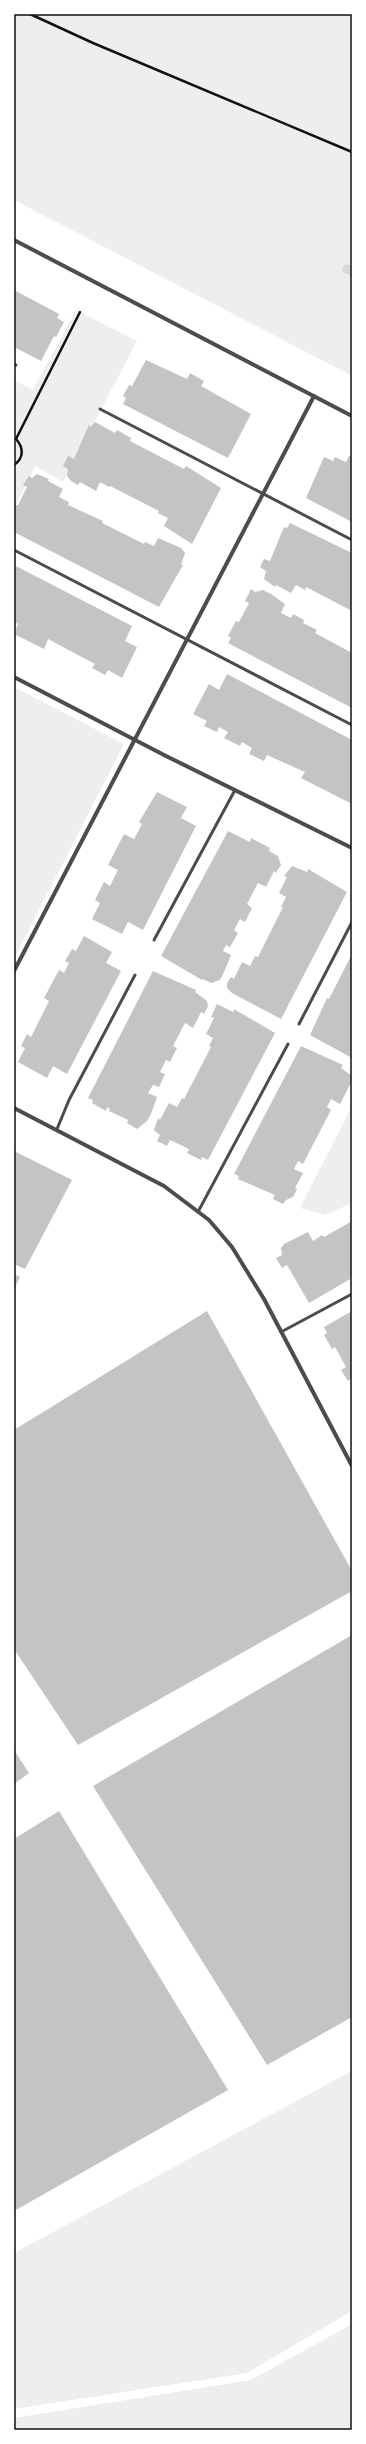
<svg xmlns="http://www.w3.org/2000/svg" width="366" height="2444" viewBox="0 0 366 2444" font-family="'Noto Sans',sans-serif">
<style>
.green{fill:#eee}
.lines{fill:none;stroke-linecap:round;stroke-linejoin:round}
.stream{stroke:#d9d9d9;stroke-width:9}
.building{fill:#c4c4c4}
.path{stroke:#111;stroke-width:2.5}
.service{stroke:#4c4c4c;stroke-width:3}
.minor{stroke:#4c4c4c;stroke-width:4}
.neatline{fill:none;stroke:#111;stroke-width:1.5}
</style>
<rect width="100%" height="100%" fill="#fff"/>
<g class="green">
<polygon points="14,14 352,14 352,376 14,200"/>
<polygon points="76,310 137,341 63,482 35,466 14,509 14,380 33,390"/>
<polygon points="14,687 124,744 14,959"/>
<polygon points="352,1106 352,1203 325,1215 300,1208"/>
<polygon points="352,2071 352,2311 247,2373 14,2409 14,2251 16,2252"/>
<polygon points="352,2324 352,2430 14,2430 14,2418 251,2380"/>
</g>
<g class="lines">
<polyline class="stream" points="347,269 352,271"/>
</g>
<g class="building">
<polygon points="14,290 59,314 57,318 64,322 56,337 54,336 41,361 14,347"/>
<polygon points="146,360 187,379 190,373 204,381 201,386 251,414 228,458 123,404 126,398 123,396 129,385 132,386"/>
<polygon points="95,422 115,433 117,430 131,438 130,441 184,469 186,466 221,488 192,544 164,526 168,518 158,513 159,511 110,486 109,487 100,482 96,491 80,482 78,485 71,481 67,476 68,469 63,466 68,456 74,459 89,425 91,427"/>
<polygon points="349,456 352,457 352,522 306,498 324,457 333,461 335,457 346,462"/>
<polygon points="37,474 49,479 48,481 63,489 59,497 69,502 68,505 103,521 102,523 144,544 145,542 154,546 158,538 181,548 185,553 181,565 183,565 159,607 14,532 14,506 18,505 27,487 23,485 29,476 32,478"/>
<polygon points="290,523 352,553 352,611 306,587 305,590 296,585 291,593 276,585 275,587 264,579 266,571 260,567 264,559 270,561 284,527 287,528"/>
<polygon points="14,565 132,626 125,641 137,647 122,678 108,670 105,675 92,668 95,664 48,639 44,649 14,634 18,624 14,622"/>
<polygon points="251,589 255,592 263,590 271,594 285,604 281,613 291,618 293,614 304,620 303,623 317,630 315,633 352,653 352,708 228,643 231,638 228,636 236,621 239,622 249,603 245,601"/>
<polygon points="227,674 352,740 352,804 301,778 305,772 267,755 264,761 249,754 252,748 242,742 240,746 224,738 228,732 219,727 217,732 204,726 207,721 193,714 209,684 219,690"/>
<polygon points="157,792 187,807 181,818 196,826 143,930 128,922 122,934 92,919 100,903 95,900 104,882 110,886 118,870 108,865 124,834 134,839 142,824 139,822"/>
<polygon points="228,831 250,842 251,838 270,848 269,851 278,856 281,865 276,873 274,871 266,887 258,883 247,904 252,908 245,922 240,919 234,930 238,933 230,947 226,945 223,951 231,955 224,972 220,980 211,983 203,979 202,980 161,956"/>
<polygon points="292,866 307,872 308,869 347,892 281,1019 232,993 227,988 227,983 231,977 234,979 242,962 250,966 255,956 258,957 283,907 281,907 286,897 279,893 287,877 284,876"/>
<polygon points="84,936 112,952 106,963 121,971 67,1074 53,1066 47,1078 18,1062 25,1048 21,1046 27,1034 31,1037 49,1001 44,998 59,970 64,973 69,963 65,961 72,949 76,951"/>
<polygon points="352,954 352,1058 310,1035 327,998 329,999"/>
<polygon points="153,971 196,990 195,992 207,1001 208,1006 204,1014 201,1012 193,1028 185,1023 173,1046 177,1048 170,1062 166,1060 160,1072 165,1074 159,1087 153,1085 148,1093 157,1097 151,1114 147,1121 137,1129 127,1123 128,1120 109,1111 110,1109 107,1107 106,1111 92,1103 93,1100 88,1098"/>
<polygon points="217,1004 233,1012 234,1009 275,1033 208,1160 202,1157 201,1160 187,1153 189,1149 170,1140 167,1146 157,1141 160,1135 154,1130 158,1118 160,1120 169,1103 177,1107 182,1098 184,1099 211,1047 209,1046 213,1038 206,1034 214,1018 211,1017"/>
<polygon points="301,1046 343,1065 341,1068 352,1076 352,1081 340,1104 331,1099 327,1107 331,1110 303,1164 298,1161 294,1169 303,1173 295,1188 297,1189 293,1197 286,1200 283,1204 273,1199 275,1195 238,1179 239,1176 234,1174"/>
<polygon points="14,1151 72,1180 25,1269 14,1264"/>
<polygon points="352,1221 352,1278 309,1303 287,1265 282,1268 276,1258 282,1255 281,1248 284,1244 308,1232 313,1241 322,1235 324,1237"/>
<polygon points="14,1274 20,1277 14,1289"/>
<polygon points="207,1311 352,1571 352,1591 78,1745 14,1649 14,1430"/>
<polygon points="352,1311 352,1379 348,1381 341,1370 346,1367 335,1347 332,1349 324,1335 327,1333 324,1327"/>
<polygon points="352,1635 352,2017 267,2065 93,1786"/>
<polygon points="14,1750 29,1773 14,1784"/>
<polygon points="59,1811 228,2090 14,2211 14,1839"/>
</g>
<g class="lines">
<g class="path">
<polyline points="30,14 93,43 352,152"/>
<polyline points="16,439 80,312"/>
<path d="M14 465C24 458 24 448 16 439"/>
</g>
<g class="service">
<polyline points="14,364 16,365"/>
<polyline points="100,409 352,540"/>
<polyline points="14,550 352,725"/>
<polyline points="154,940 235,790"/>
<polyline points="299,1024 352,922"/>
<polyline points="57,1129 69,1100 135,975"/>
<polyline points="199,1210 288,1044"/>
<polyline points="281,1332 352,1294"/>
</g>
<g class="minor">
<polyline points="14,240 352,416"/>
<polyline points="14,677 164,755 352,848"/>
<polyline points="14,971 314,396"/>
<polyline points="14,1108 164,1186 209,1220 232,1247 264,1299 352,1466"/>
</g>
</g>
<rect width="366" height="2444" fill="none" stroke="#ffffff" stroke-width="30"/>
<rect x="15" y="15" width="336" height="2414" class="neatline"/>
</svg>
